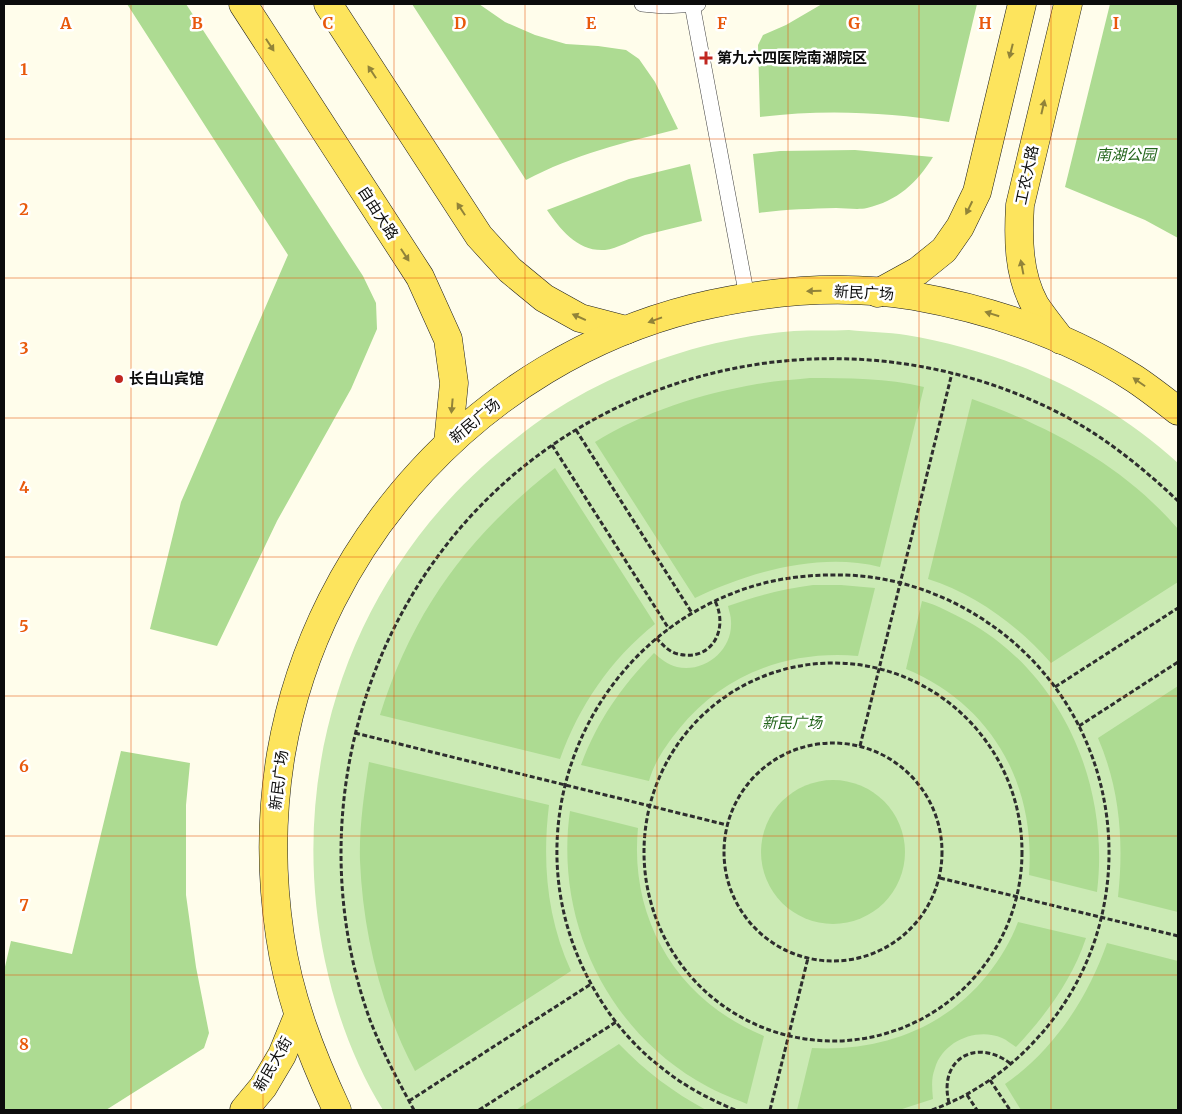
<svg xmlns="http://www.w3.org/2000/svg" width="1182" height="1114" viewBox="0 0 1182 1114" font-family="Merriweather,'Noto Sans SC',serif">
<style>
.green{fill:#cbeab4}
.forest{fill:#addb92}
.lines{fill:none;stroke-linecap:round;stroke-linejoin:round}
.service-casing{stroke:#3f3f3f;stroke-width:16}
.primary-casing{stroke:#1d1d1d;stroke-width:29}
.path{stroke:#2e2e2e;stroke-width:3;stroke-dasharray:5 2.5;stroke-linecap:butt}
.service{stroke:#fff;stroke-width:15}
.primary{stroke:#fde45d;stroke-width:28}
.oneway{fill:#918339}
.grid{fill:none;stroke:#e8590c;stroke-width:1;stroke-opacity:0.55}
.poi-dot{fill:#c02620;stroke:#fff;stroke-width:2}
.labels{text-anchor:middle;stroke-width:5;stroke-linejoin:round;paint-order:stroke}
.poi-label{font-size:15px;font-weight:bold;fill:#0c0c0c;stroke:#fff;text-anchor:start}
.park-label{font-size:15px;font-style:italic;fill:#23651b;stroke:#fff}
.street-label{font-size:15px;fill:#0c0c0c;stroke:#fff}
.grid-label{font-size:16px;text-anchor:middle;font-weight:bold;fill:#e8590c;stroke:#fff;stroke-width:5;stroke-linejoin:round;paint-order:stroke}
</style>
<rect width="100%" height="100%" fill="#fffdeb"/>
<path class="green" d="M849 330C868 332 888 332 906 335 1007 352 1102 394 1178 463V1110H383C355 1065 336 1013 325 961 284 766 353 568 509 444 530 427 553 410 577 397 643 360 718 337 794 331 812 330 831 331 849 330Z"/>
<g class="forest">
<polygon points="127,4 186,4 363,276 376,303 377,329 351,389 277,521 217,646 150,629 181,502 288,255"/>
<path d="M412 4H479L505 22 535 35 566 44 598 46 626 50 639 59 655 82 678 129C626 142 573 155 526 180Z"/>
<path d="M822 4H977L949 122C888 112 822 109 760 117L758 45 763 35 786 25Z"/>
<polygon points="1110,4 1178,4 1178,238 1145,220 1065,187"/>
<path d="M855 150 933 157C917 183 897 201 867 208 858 210 846 208 836 208 810 209 785 209 759 213L753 154 780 151Z"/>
<path d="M690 164 702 221C683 226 664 230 645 235 633 239 617 249 605 250 578 252 560 229 547 210L629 179Z"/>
<path d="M810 378C848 378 887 378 924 387L880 567C819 552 749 572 695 598L595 442C644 412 700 394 757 384 774 381 792 380 810 378Z"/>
<path d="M972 399C1049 426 1124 466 1178 529V582L1051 663C1018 626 976 594 928 579Z"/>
<path d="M555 468 655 624C610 660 579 706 560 759L380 715C413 610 469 535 555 468Z"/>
<path d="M813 585H841L875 588 858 656C789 650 723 674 679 729 667 744 654 762 649 781L581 765C597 721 622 686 654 653 661 659 668 665 677 667 705 673 733 650 731 621 731 616 729 611 728 606 756 596 783 589 813 585Z"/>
<path d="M922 601C938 605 953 614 967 621 1063 674 1110 786 1097 892L1029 875C1036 784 991 704 906 669Z"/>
<path d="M1178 686V912L1118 897C1124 842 1120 789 1098 738Z"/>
<polygon points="121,751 190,763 186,805 186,895 196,967 209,1033 204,1048 106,1110 4,1110 4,971 11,941 72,954"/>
<path d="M369 762 549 805C542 863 547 918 571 971L415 1071C381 1007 363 933 360 861 359 828 364 794 369 762Z"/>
<circle cx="833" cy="852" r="72"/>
<path d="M570 811 638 828C629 920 678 1001 764 1036L747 1104C730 1097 712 1090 696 1080 603 1024 555 916 570 811Z"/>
<path d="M1018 922 1086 938C1072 980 1046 1015 1016 1047 1011 1044 1007 1040 1002 1038 977 1027 943 1041 935 1068 931 1078 932 1088 933 1099L899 1110H797L812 1048C879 1052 945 1029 988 974 1000 959 1011 941 1018 922Z"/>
<path d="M1107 943 1178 961V1110H1021L1005 1084C1053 1051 1088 998 1107 943Z"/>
<path d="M619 1044C645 1071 673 1092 706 1110H516Z"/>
</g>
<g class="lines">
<g class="service-casing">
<g id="service">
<polyline points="642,4 664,6 698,4"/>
<polyline points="692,4 747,297"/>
</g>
</g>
<g class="primary-casing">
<g id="primary">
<polyline points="243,4 420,277 448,339 454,383 448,443"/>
<polyline points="328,4 479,236 510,270 544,298 580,318 626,330"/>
<polyline points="878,293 918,271 944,250 960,227 977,192 1022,4"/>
<path d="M1061 340C1052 328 1043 317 1035 305 1018 274 1018 238 1020 205L1068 4"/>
<polyline points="244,1110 263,1087 282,1055 298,1016"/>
<path d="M337 1110C311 1054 289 998 280 936 271 876 271 814 281 754 318 539 483 361 694 308 765 291 843 284 914 296 992 310 1069 336 1135 379 1150 389 1164 400 1178 411"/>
</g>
</g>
<g class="path">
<polyline points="576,430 692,613"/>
<polyline points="552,445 669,629"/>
<path d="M656 638C663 645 669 652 678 654 712 662 729 629 715 601"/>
<circle cx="833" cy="852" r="189"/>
<polyline points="1055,687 1178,608"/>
<polyline points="1079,726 1178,662"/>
<polyline points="355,733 727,825"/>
<circle cx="833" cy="852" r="109"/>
<polyline points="860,746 952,373"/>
<polyline points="940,878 1178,936"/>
<polyline points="990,1080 1010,1110"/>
<polyline points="967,1095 977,1110"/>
<polyline points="409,1101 591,984"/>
<path d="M949 1103C938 1059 976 1037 1011 1064"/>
<path d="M414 1110C398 1081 382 1051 370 1020 301 829 358 609 511 477 664 345 885 322 1063 415 1106 438 1143 468 1178 501"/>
<polyline points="479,1110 616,1022"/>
<path d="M735 1110C709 1099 684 1086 662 1068 625 1040 597 1001 579 959 518 817 588 651 731 594 767 579 806 574 844 575 890 576 937 591 976 615 1129 708 1155 921 1028 1048 1001 1075 968 1097 932 1110"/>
<polyline points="770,1110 808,958"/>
</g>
<use href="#service" class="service"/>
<use href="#primary" class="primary"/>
</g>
<defs><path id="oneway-solid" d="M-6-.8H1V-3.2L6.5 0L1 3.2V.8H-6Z" transform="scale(1.25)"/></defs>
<g class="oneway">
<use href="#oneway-solid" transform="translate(270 45) rotate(57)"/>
<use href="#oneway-solid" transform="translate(1011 51) rotate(104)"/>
<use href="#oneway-solid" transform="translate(372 72) rotate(-123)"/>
<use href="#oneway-solid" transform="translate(1043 107) rotate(-77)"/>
<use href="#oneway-solid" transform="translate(969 208) rotate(116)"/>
<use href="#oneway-solid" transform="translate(461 209) rotate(-123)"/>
<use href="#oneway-solid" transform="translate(405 255) rotate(57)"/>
<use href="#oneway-solid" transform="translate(1022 267) rotate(-101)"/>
<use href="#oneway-solid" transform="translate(814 291) rotate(179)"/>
<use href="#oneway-solid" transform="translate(992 314) rotate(-163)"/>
<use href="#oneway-solid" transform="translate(579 317) rotate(-156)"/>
<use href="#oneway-solid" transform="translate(655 320) rotate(160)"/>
<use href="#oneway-solid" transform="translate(1139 382) rotate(-145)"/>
<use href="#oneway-solid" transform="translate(452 406) rotate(95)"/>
</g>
<path class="grid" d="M131 4V1110M263 4V1110M394 4V1110M525 4V1110M657 4V1110M788 4V1110M919 4V1110M1051 4V1110M4 139H1178M4 278H1178M4 418H1178M4 557H1178M4 696H1178M4 836H1178M4 975H1178"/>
<g class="poi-dot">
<path d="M703.5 50.5h5v5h5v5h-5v5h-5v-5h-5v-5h5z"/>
<circle cx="119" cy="379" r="5"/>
</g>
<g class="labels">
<g class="poi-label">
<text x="717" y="63">第九六四医院南湖院区</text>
<text x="129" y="384">长白山宾馆</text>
</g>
<g class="park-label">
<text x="1126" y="160">南湖公园</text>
<text x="792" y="728">新民广场</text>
</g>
<g class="street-label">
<text transform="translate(1027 175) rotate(-78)" y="5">工农大路</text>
<text transform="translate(378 213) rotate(57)" y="5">自由大路</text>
<text transform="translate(864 293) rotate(3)" y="5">新民广场</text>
<text transform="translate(475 421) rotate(-40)" y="5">新民广场</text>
<text transform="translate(279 780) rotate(-83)" y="5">新民广场</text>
<text transform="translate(273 1064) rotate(-60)" y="5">新民大街</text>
</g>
</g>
<g class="grid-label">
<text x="66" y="29">A</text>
<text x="197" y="29">B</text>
<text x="328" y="29">C</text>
<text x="460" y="29">D</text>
<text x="591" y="29">E</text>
<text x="722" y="29">F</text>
<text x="854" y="29">G</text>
<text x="985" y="29">H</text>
<text x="1116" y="29">I</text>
<text x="24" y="75">1</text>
<text x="24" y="215">2</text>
<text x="24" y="354">3</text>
<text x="24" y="493">4</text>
<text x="24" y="632">5</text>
<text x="24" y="772">6</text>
<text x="24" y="911">7</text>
<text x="24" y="1050">8</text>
</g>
<rect width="1182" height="1114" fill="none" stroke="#0c0c0c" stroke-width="10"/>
</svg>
